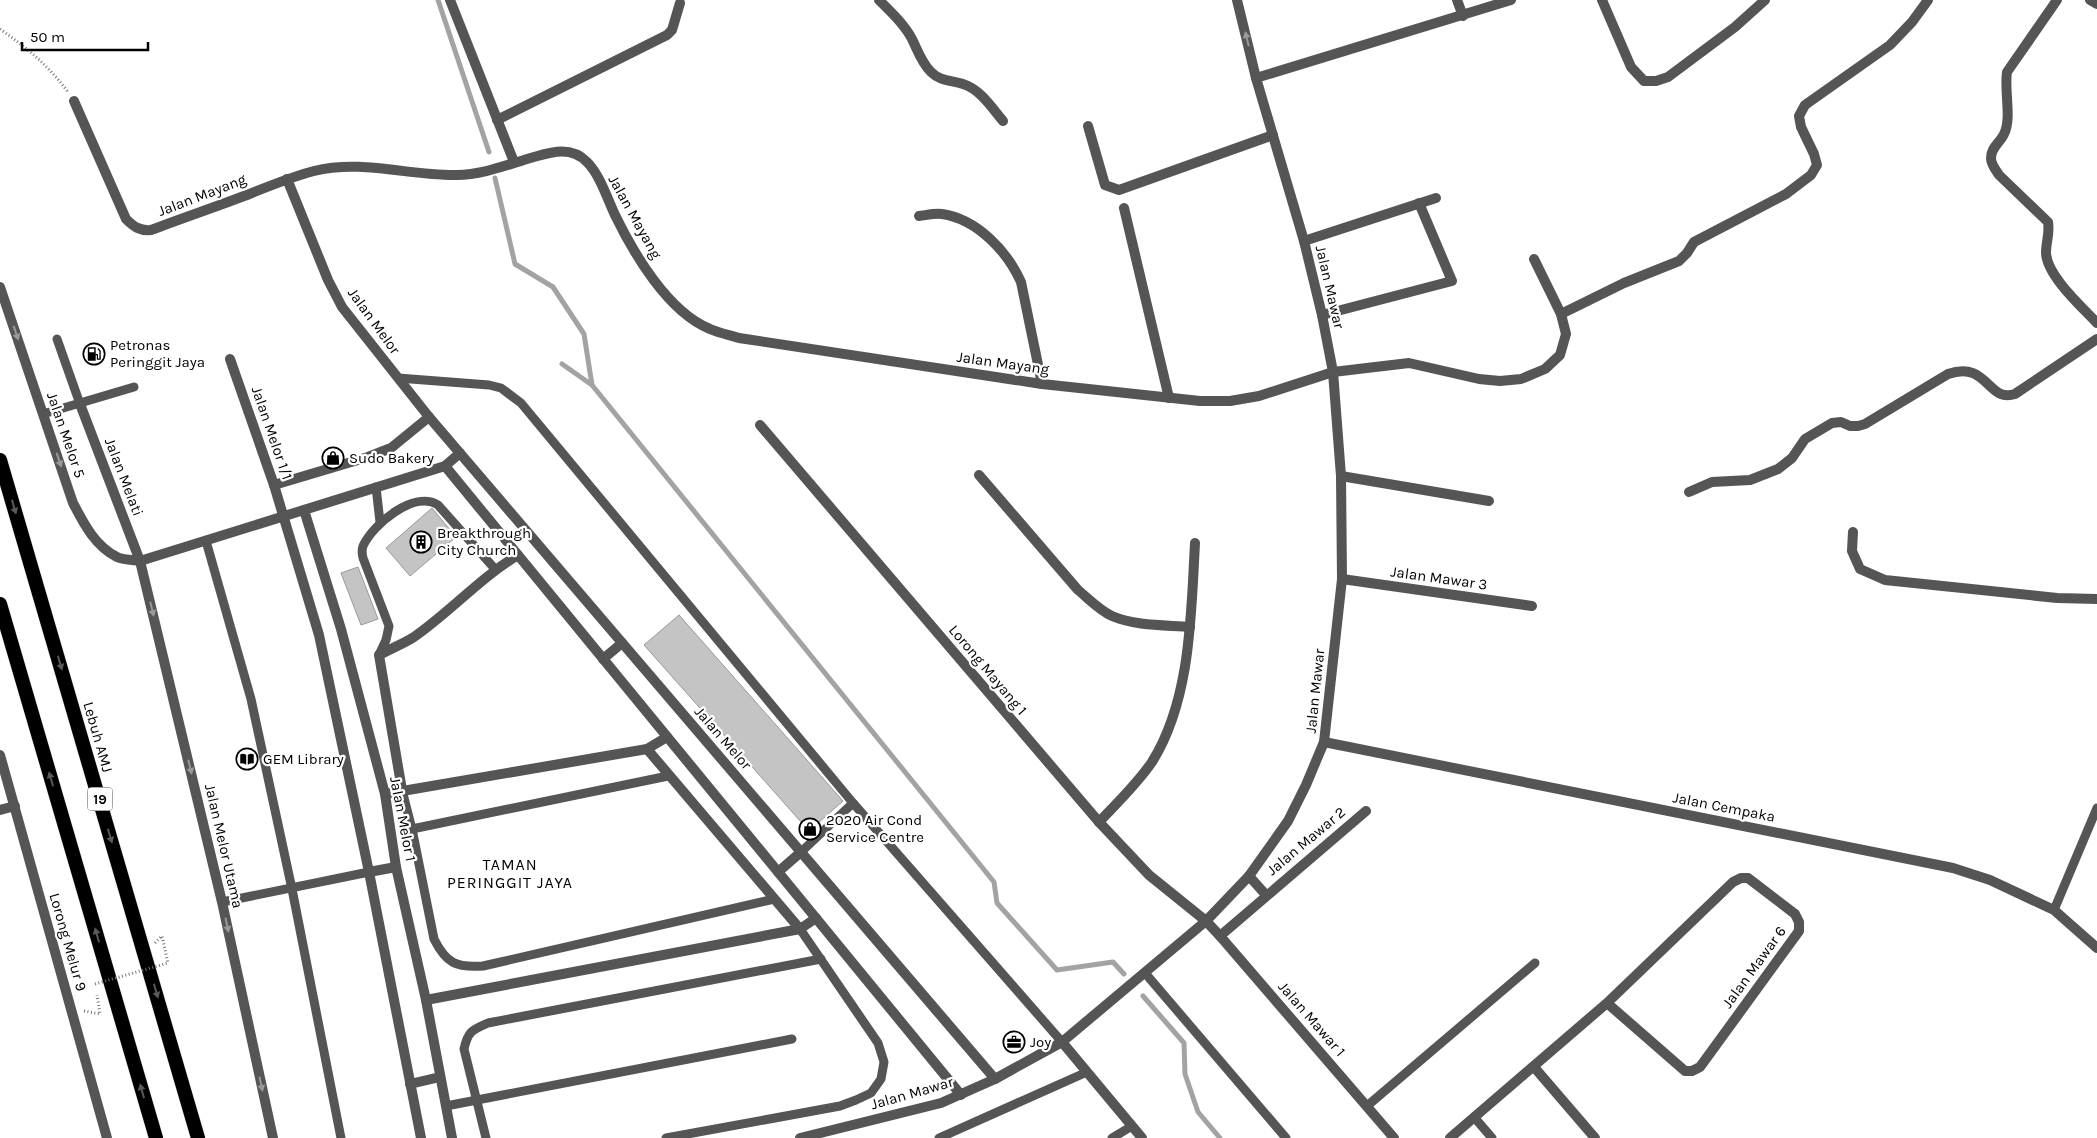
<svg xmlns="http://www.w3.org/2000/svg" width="2097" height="1138" viewBox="0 0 2097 1138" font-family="Karla,sans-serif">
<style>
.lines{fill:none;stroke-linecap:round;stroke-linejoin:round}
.stream{stroke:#a3a3a3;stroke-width:5}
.building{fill:#c4c4c4;stroke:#999}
.trunk-casing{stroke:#dbdbdb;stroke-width:15}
.path{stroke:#777;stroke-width:3;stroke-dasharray:1 2.5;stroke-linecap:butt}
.service{stroke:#555;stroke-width:9}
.minor{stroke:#555;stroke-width:10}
.trunk{stroke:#000;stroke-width:14}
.path-bridge{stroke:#777;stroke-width:3;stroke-dasharray:1 2.5;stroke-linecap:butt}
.oneway{fill:#999}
.oneway2{fill:#595959}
.labels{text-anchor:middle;stroke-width:4.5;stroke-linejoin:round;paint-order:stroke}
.shield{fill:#fff;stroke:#4c4c4c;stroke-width:1}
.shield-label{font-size:14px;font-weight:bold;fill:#000}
.street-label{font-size:15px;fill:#000;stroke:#fff}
.poi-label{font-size:15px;fill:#000;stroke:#fff;text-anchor:start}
.neighbourhood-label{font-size:16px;letter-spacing:1px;fill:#000;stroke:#fff}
</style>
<rect width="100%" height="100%" fill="#fff"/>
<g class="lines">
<g class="stream">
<polyline points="438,0 489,152"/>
<polyline points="495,178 515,264 553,287 584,334 592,385 994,882 997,903 1057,970 1113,962 1124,974"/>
<polyline points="562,364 592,385"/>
<polyline points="1143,996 1184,1043 1185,1074 1198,1112 1220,1138"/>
</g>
</g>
<g class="building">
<polygon points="432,508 456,537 410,576 386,548"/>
<polygon points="358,567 378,619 361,625 341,573"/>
<polygon points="679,615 843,801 809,831 644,645"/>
</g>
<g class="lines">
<g class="trunk-casing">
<g id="trunk">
<polyline points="0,460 198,1138"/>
<polyline points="0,604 156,1138"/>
</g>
</g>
<g class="path">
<path d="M0 29C27 48 48 65 68 92"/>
<polyline points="155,943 162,936 168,963"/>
<polyline points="84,1011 100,1014 97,995"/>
</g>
<g class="service">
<polyline points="57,339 80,404"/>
<polyline points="398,378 489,385 501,388 521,403 853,803 1062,1042"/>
<polyline points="43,414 134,387"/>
<polyline points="376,487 380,522"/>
<polyline points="206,541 251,699 292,889 341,1138"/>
<path d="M379 655 386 640 389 626 363 558C362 554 362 549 363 546 373 524 414 490 438 505L495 569"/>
<path d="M402 790 412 829 434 939C446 963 456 968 483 966L774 899"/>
<polyline points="412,829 668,776"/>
<polyline points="801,852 853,803"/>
<polyline points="222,902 369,872"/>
<polyline points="2054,910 2097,808"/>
<polyline points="1145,973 1286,1138"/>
<polyline points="446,1106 792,1039"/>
<polyline points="1367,1106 1535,963"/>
<polyline points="1474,1117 1492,1138"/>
<path d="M486 1138 464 1049C468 1031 472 1030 488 1023L821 959"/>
<polyline points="666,1138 840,1106 856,1100 871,1093 881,1079 884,1062 878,1043 800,929"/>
<polyline points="939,1138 1087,1072"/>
<polyline points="1112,1138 1132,1126"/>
</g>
<g class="minor">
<polyline points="450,0 514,162"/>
<path d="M879 0C891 12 904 24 912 39 918 51 921 62 931 72 941 82 952 80 963 84 980 89 992 108 1003 121"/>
<polyline points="1457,0 1463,16"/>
<polyline points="1602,0 1631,67 1644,81 1656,81 1668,77 1735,27 1765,0"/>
<path d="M2057 0 2007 72C2004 90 2012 119 2004 134 2000 143 1991 147 1991 158 1991 165 1996 170 1999 175L2048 222C2050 233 2046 242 2046 253 2047 276 2082 307 2097 323"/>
<polyline points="2090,0 2097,4"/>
<polyline points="1256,78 1511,0"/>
<path d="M74 101 126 219C134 227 140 231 151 230 183 218 215 207 247 195 269 186 291 177 314 171 362 159 409 176 457 175 483 175 509 164 534 157 552 152 571 146 587 162 600 175 607 198 615 215 634 254 668 312 710 329 719 333 729 335 739 338L1042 384 1200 401H1230L1259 396 1333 372 1409 363 1479 379 1500 381 1521 379 1545 369 1560 355 1566 334 1561 314 1534 259"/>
<polyline points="497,120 667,35 672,30 680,3"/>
<polyline points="1088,126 1105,185 1119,190 1273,135"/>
<polyline points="287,179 328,280 342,307 429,417 995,1079"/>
<polyline points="1124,208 1169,398"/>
<path d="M919 216C927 215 935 213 942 214 977 219 1007 251 1021 282L1042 384"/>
<polyline points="1304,241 1436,198"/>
<path d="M0 287 73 503C84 524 95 546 117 557 124 560 133 560 140 561L445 466 460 453"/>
<polyline points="1561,314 1624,283 1679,261 1687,253 1694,242 1786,194 1811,175 1817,165 1814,154 1801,127 1799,116 1805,105 1890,45 1912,22 1928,0"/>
<polyline points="1322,315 1452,281 1419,203"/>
<polyline points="230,359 274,485 319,635 369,872 421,1138"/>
<polyline points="80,404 140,561 222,902 273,1138"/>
<polyline points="760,425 1099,822 1149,875 1206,921 1220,936 1394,1138"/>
<polyline points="445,466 961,1095"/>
<path d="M979 475 1078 590C1089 599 1099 610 1112 616 1135 626 1165 625 1190 627"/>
<polyline points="1341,476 1489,501"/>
<polyline points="274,485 368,457 391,448 429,417"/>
<path d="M1689 492 1712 482 1750 480 1778 469 1792 458 1805 439 1832 423 1841 422 1850 426H1858L1865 424 1948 374C1988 360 1987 403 2015 394L2097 339"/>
<polyline points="304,510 341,629 385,794 396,867 426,1000 452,1138"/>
<polyline points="1853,532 1852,551 1860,569 1885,580 2057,598 2097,599"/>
<polyline points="1342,579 1532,606"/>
<polyline points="603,659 622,643"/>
<polyline points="1324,742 1953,868 1990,880 2054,910 2097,948"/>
<polyline points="647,749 800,929"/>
<polyline points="0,755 107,1138"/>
<path d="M402 790 379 655C390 649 403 644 414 637 450 612 480 578 518 555"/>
<polyline points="385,794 647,749 667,737"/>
<polyline points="0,810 15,806"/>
<path d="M1099 822C1117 803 1137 784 1152 762 1191 700 1191 614 1195 543"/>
<polyline points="369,872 396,867"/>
<polyline points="778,872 801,852"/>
<polyline points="1249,876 1266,895"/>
<polyline points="1220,936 1366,811"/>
<polyline points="426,1000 800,929 816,918"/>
<polyline points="1062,1042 1142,1138"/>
<polyline points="1534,1067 1595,1138"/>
<polyline points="410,1084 440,1077"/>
<polyline points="800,1138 941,1103 995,1079 1062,1042 1206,921 1249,876 1288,821 1306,785 1324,742 1342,579 1341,476 1333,372 1322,315 1304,241 1256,78 1237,0"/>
<polyline points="1450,1138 1607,1003 1733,882 1741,878 1748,878 1795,914 1799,922 1799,931 1700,1067 1692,1071 1685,1071 1607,1003"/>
</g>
<use href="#trunk" class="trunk"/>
<polyline class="path-bridge" points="95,984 168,963"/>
</g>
<defs><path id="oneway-solid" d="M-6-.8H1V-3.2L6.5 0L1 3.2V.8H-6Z" transform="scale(1.25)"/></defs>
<g class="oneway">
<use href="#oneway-solid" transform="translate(1247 39) rotate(-104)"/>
<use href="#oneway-solid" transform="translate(16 333) rotate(71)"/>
<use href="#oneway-solid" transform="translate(59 460) rotate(71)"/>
<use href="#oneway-solid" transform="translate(152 609) rotate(76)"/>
<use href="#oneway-solid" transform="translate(190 767) rotate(76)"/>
<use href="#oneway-solid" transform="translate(227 925) rotate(78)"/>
<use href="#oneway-solid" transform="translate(261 1084) rotate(78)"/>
</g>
<g class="oneway2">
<use href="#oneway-solid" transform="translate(14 507) rotate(74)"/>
<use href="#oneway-solid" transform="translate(60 663) rotate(74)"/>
<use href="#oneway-solid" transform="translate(51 779) rotate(-106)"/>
<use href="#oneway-solid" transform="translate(110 836) rotate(74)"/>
<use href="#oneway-solid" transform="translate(97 935) rotate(-106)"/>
<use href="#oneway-solid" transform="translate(156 991) rotate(74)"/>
<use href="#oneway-solid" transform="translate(142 1091) rotate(-106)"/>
</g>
<defs>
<g id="fuel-ring" transform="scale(1.125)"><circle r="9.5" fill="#fff" stroke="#000" stroke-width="1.5"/><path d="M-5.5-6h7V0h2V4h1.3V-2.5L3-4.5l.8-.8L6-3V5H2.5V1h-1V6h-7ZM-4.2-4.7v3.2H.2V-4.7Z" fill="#000"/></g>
<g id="shop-ring" transform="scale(1.125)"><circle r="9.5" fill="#fff" stroke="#000" stroke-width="1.5"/><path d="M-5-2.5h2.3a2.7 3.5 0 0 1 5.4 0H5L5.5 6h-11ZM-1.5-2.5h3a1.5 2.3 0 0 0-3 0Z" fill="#000"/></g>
<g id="building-ring" transform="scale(1.125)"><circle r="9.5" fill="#fff" stroke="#000" stroke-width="1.5"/><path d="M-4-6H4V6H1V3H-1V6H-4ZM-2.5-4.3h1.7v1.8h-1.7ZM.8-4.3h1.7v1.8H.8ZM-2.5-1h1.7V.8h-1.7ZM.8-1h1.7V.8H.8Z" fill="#000"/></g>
<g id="library-ring" transform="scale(1.125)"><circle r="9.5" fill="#fff" stroke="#000" stroke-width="1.5"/><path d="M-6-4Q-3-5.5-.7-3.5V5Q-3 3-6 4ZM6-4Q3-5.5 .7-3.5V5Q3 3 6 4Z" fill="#000"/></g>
<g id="office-ring" transform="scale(1.125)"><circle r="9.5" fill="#fff" stroke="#000" stroke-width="1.5"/><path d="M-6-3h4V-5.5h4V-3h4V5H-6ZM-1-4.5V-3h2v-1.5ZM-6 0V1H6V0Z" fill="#000"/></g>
</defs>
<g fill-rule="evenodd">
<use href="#fuel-ring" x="94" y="354"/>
<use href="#shop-ring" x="333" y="458"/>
<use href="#building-ring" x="421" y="542"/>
<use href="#library-ring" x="247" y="759"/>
<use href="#shop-ring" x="810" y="829"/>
<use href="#office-ring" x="1014" y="1042"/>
</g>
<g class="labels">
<rect class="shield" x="87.5" y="787.5" width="25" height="23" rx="4"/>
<g class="shield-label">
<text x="100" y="804">19</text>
</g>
<g class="street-label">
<text transform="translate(202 195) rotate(-21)" y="5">Jalan Mayang</text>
<text transform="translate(635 217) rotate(61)" y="5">Jalan Mayang</text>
<text transform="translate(1330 287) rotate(77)" y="5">Jalan Mawar</text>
<text transform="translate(374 321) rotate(54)" y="5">Jalan Melor</text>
<text transform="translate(1003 363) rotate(8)" y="5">Jalan Mayang</text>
<text transform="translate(272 433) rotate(71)" y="5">Jalan Melor 1/1</text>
<text transform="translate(66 435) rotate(71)" y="5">Jalan Melor 5</text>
<text transform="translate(124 477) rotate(69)" y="5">Jalan Melati</text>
<text transform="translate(1439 578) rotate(8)" y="5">Jalan Mawar 3</text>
<text transform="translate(988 670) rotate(50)" y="5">Lorong Mayang 1</text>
<text transform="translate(1315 691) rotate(-84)" y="5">Jalan Mawar</text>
<text transform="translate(98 737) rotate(74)" y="5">Lebuh AMJ</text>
<text transform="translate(723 738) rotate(49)" y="5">Jalan Melor</text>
<text transform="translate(1724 807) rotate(11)" y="5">Jalan Cempaka</text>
<text transform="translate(403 819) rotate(79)" y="5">Jalan Melor 1</text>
<text transform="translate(1306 841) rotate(-40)" y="5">Jalan Mawar 2</text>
<text transform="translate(224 846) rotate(77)" y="5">Jalan Melor Utama</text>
<text transform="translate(68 942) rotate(74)" y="5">Lorong Melur 9</text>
<text transform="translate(1754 967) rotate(-54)" y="5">Jalan Mawar 6</text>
<text transform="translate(1312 1019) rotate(49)" y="5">Jalan Mawar 1</text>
<text transform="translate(912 1093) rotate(-16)" y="5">Jalan Mawar</text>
</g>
<g class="poi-label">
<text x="110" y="350">Petronas<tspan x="110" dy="17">Peringgit Jaya</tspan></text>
<text x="349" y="463">Sudo Bakery</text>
<text x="437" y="538">Breakthrough<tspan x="437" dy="17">City Church</tspan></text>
<text x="263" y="764">GEM Library</text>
<text x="826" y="825">2020 Air Cond<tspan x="826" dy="17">Service Centre</tspan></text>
<text x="1030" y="1047">Joy</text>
</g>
<g class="neighbourhood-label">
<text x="510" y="870">TAMAN<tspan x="510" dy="18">PERINGGIT JAYA</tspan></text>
</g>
</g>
<path d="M22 42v8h126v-8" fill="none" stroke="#000000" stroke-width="2.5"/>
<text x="30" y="42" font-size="15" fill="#000000" stroke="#ffffff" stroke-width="4" paint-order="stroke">50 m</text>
</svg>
